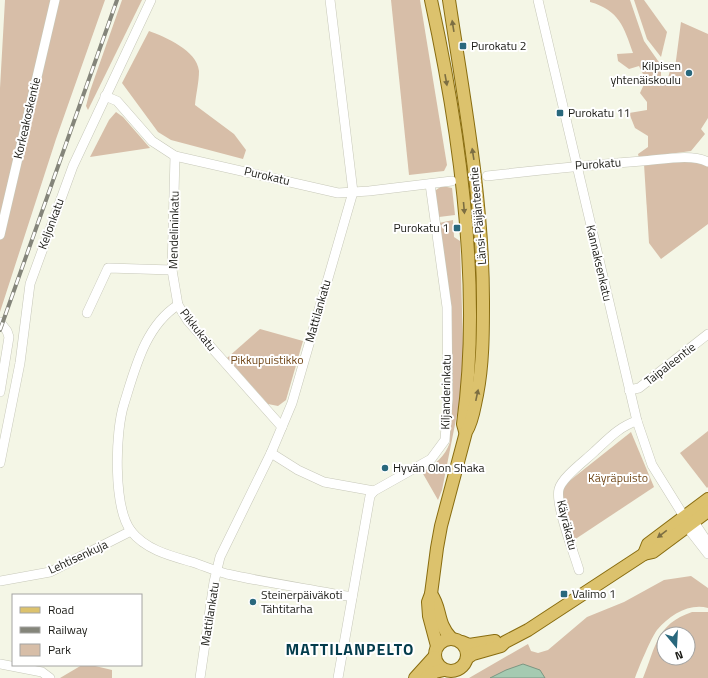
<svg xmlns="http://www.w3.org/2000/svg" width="708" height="678" viewBox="0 0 708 678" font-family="'Titillium Web',sans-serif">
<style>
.green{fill:#d7bea8;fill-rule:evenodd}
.water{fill:#a5cab1;stroke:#7c9682}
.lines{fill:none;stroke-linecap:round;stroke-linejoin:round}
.minor-casing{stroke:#c7c8b9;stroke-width:10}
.major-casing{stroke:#896d10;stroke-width:14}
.minor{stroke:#fff;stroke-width:9}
.major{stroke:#dcc26d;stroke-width:12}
.rail-casing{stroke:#84857a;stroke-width:4}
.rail{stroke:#fff;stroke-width:2.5;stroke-dasharray:8;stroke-linecap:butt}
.oneway{fill:#7c6e42}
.poi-dot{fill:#29687d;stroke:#fff;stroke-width:1.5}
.labels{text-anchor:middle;stroke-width:4;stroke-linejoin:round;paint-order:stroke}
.poi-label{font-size:12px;fill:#1b1b16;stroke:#fff;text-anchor:start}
.street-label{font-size:12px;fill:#1b1b16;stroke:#fff}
.park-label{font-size:12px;fill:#734a1c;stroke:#fff}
.district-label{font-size:16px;font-weight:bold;letter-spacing:1px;fill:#033c4c;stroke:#fff}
</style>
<rect width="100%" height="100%" fill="#f4f6e6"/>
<g class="green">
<polygon points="5,0 105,0 56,139 0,312 0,88"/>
<polygon points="122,0 142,0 88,110 86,106 90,91"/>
<polygon points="391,0 420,0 447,165 444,171 409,175"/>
<path d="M590 0H630L644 41 661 65V81L668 78 671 67 675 68 681 22 708 34V118L701 129 705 134 691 151 639 158 638 154 648 147V136L635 128 629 113 647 110V102L640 93 646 80 639 66 629 69 618 61 617 54 633 53C624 27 619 10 590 2Z"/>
<polygon points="634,0 644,0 667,32 661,57 647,39"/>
<path d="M149 31C165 37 197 50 199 71 199 82 196 94 195 105L234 134 246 150 243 159 171 140 158 132 122 83Z"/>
<polygon points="116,112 123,117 150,148 90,157 109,120"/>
<polygon points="690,161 708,164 708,224 661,259 649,243 644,164"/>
<polygon points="442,186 452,188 455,215 439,217 433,192"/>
<path d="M453 220 454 237 460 241 464 379 442 490 438 500 422 472C435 464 445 457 450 442L439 223Z"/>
<polygon points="260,329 303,341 286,400 278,406 268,404 227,358"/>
<polygon points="708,431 708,487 707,488 680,453"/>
<polygon points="631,432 654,487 574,540 564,507 562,491 568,482"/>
<path d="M691 576 708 588V608C689 603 670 615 657 630 651 638 639 667 635 678H469L528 644 531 651 538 653 548 650 587 617 624 602 664 580Z"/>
<path d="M692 612H708V678H643C656 647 656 624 692 612ZM664 634H688V658H664Z"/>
<polygon points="82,665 91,665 112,670 112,678 60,678"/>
</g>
<polygon class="water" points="523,664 540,670 545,678 490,678 506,670"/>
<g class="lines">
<g class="minor-casing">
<g id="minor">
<polyline points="538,0 637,421 652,465 685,518 687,527 708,554"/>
<polyline points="105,96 117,101 152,141 175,156 338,193 369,191 452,181"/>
<polyline points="175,156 172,270 178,305 188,321 282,427"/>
<path d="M487 176C539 170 590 165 642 161 660 160 692 153 708 162"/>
<polyline points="0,235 55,0"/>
<path d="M178 305C145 326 135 369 124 404 115 432 113 507 131 531 146 550 171 556 192 562 204 566 215 571 227 574 268 583 310 589 352 597"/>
<polyline points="87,313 108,268 172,270"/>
<polyline points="0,322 7,331 9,337 0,392"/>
<polyline points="629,390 639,388 708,334"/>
<polyline points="271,453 298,470 324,482 374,491"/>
<polyline points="0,463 20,363 30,284 73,166 151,0"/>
<polyline points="688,519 694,522 708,543"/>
<path d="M579 570C574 553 555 505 559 489 562 477 586 460 595 451 608 439 620 426 637 421"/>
<polyline points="0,581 50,572 131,531"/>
<polyline points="0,664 42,672 50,678"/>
<polyline points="200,678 214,582 220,557 271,453 292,403 353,192 330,0"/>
<polyline points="338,678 370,496 374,491 431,459 445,440 448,399 447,307 430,184"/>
</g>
</g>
<g class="major-casing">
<g id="major">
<path d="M431 0C460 133 482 288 463 424L465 431"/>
<polyline points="644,554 648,544 708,499"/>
<path d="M431 594C442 609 436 622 451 638"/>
<circle cx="451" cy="655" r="16"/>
<polyline points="462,642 469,645 495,641"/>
<path d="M437 646 429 616 428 602 431 594 437 548 441 526 466 432C473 421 474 408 477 395 483 364 483 333 483 301 483 200 464 100 449 0"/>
<polyline points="467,658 473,654 501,646 505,642 528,630 644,554 653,552 708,511"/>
<polyline points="415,678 434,657"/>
<polyline points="426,678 435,672 444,670"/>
</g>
</g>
<use href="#minor" class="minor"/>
<use href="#major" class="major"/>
<g class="rail-casing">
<polyline id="rail" points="0,330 117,0"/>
</g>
<use href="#rail" class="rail"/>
</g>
<defs><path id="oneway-solid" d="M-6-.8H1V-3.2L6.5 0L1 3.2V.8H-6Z"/></defs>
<g class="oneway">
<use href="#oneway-solid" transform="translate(453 26) rotate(-99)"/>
<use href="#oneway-solid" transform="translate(446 80) rotate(80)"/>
<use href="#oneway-solid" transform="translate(473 154) rotate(-99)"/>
<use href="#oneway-solid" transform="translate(464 208) rotate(85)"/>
<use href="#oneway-solid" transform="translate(477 395) rotate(-78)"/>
<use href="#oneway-solid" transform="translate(662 534) rotate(143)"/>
</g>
<g class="poi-dot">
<rect x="459" y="42" width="8" height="8" rx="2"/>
<circle cx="689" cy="73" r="4"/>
<rect x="556" y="109" width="8" height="8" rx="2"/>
<rect x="453" y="224" width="8" height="8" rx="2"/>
<circle cx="385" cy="468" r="4"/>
<rect x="560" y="590" width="8" height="8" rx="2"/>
<circle cx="253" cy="602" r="4"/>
</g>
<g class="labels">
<g class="poi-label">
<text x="471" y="50">Purokatu 2</text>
<text x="681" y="70" text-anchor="end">Kilpisen<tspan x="681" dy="14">yhtenäiskoulu</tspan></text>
<text x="568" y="117">Purokatu 11</text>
<text x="449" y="232" text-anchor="end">Purokatu 1</text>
<text x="393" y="472">Hyvän Olon Shaka</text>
<text x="572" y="598">Valimo 1</text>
<text x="261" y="599">Steinerpäiväkoti<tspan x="261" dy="14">Tähtitarha</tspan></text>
</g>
<g class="street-label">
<text transform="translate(27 118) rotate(-77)" y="4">Korkeakoskentie</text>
<text transform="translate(598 164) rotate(-4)" y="4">Purokatu</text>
<text transform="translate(267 176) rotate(13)" y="4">Purokatu</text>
<text transform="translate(478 216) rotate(-95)" y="4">Länsi-Päijänteentie</text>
<text transform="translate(51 224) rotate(-70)" y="4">Keljonkatu</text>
<text transform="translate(174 230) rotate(-89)" y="4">Mendelininkatu</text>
<text transform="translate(599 263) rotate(77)" y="4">Kannaksenkatu</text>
<text transform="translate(318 311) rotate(-74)" y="4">Mattilankatu</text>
<text transform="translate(198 330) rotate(52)" y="4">Pikkukatu</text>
<text transform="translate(670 364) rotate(-38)" y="4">Taipaleentie</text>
<text transform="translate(446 392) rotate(-89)" y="4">Kiljanderinkatu</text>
<text transform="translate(567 525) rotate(76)" y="4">Käyräkatu</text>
<text transform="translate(78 557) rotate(-25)" y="4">Lehtisenkuja</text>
<text transform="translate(210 614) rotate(-81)" y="4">Mattilankatu</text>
</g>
<g class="park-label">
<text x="267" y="364">Pikkupuistikko</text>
<text x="618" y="482">Käyräpuisto</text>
</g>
<g class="district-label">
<text x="350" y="655">MATTILANPELTO</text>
</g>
</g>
<rect x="12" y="594" width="130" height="72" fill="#ffffff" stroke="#a4a4a2"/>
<rect x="20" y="607" width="20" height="6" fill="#dcc26d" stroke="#a4a4a2"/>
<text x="48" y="614" font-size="12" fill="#1b1b16">Road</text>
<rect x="20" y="627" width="20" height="6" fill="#84857a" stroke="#a4a4a2"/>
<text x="48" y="634" font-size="12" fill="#1b1b16">Railway</text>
<rect x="20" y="644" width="20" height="12" fill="#d7bea8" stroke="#a4a4a2"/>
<text x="48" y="654" font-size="12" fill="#1b1b16">Park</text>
<g transform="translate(676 646) rotate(162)"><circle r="19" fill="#ffffff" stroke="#a4a4a2"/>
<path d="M0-3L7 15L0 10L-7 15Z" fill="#29687d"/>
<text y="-6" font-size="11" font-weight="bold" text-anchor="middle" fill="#1b1b16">N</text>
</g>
</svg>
